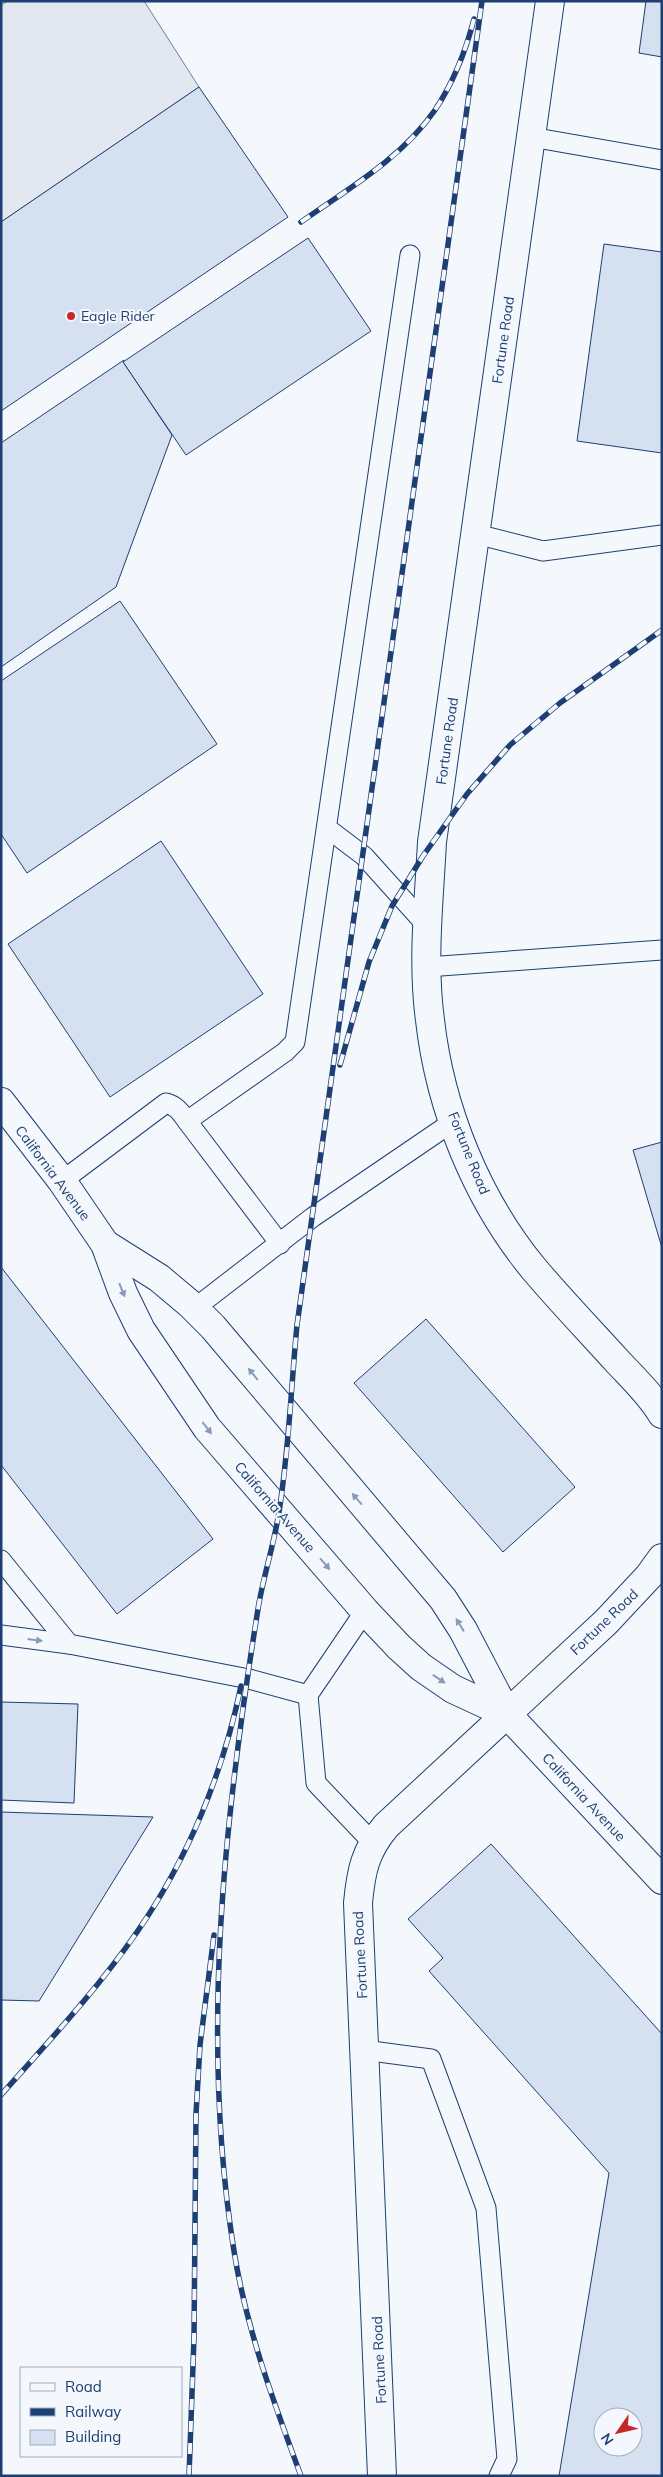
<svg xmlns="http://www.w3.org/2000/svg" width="663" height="2477" viewBox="0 0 663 2477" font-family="Mulish,sans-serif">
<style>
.parking{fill:#e3e8f0;stroke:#687fa3}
.building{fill:#d5e0f0;stroke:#1d3f73;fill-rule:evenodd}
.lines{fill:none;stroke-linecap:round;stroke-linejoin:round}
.service-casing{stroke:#1d3f73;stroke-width:21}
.minor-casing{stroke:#1d3f73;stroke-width:30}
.secondary-casing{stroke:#1d3f73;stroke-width:30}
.service{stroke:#f4f7fb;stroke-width:19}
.minor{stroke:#f4f7fb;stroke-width:28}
.secondary{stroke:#f4f7fb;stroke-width:28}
.rail-casing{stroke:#1d3f73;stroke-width:5.5}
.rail{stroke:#f4f7fb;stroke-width:4;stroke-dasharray:11;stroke-linecap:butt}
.oneway{fill:#889bb7}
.poi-dot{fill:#c62828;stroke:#f4f7fb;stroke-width:2}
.labels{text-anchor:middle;stroke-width:4;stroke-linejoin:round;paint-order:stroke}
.poi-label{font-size:14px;fill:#1d3f73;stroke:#f4f7fb;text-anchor:start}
.street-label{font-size:14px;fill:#1d3f73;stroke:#f4f7fb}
</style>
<rect width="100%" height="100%" fill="#f4f7fb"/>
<polygon class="parking" points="8,1 144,1 199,87 1,222 1,5"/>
<g class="building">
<polygon points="646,1 662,1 662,57 639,53"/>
<polygon points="199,87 288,217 1,411 1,222"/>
<polygon points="308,238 371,331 186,455 123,362"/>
<polygon points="604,244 662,252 662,453 577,441"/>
<polygon points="124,360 123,362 172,435 116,587 1,667 1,443"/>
<polygon points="120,601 217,744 27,873 1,834 1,681"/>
<polygon points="161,841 263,994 110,1097 8,944"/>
<polygon points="662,1142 662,1248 633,1150"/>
<polygon points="1,1267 213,1539 117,1614 1,1465"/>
<polygon points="426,1319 575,1487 503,1552 354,1383"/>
<polygon points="1,1702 78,1704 74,1803 1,1800"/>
<polygon points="1,1812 153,1817 39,2001 1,2000"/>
<path d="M491 1844 662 2034V2476H559L609 2173 429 1971 443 1958 408 1919ZM603 2417H633V2447H603Z"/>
</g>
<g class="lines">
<g class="service-casing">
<g id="service">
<polyline points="531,137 662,160"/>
<polyline points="476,534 543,551 662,535"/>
<polyline points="327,828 364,856 427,926"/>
<polyline points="427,967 662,950"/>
<polyline points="187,1121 285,1052 295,1042 410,255"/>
<path d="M62 1181 166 1103C177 1106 181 1113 187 1121L280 1244"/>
<polyline points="195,1308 313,1217 454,1121"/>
<polyline points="1,1560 69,1644 249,1679 308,1695"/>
<polyline points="365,1611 308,1695 316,1783 372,1842"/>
<polyline points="1,1635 69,1644"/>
<polyline points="364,2050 431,2059 486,2208 507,2459 499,2476"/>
</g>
</g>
<g class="minor-casing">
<g id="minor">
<path d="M550 1 432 842C429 901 422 962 430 1020 440 1109 477 1200 534 1269 561 1301 590 1331 618 1362 633 1378 651 1395 662 1414"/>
<path d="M382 2476 358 1903C361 1871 365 1851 386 1826L606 1622 649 1576 662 1558"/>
</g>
</g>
<g class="secondary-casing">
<g id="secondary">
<polyline points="1,1102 62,1181 105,1244 123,1293 141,1330 207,1428 365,1611 399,1647 421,1667 453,1689 507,1714"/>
<polyline points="105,1244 159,1278 190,1304 213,1327 443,1599 463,1630 507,1714 662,1880"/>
</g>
</g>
<use href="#service" class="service"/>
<use href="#minor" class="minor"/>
<use href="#secondary" class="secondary"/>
<g class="rail-casing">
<g id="rail">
<path d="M301 222C348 189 402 158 435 110 453 83 466 50 474 19"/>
<polyline points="340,1065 369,962 392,906 423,856 467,794 510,745 560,703 662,630"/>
<path d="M1 2095C48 2042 97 1990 137 1932 188 1859 223 1773 241 1686"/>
<polyline points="189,2476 194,2338 196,2114 200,2045 214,1935"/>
<path d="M301 2476C274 2403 246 2328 234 2251 200 2039 224 1820 258 1609 263 1577 274 1545 279 1512 289 1450 291 1387 297 1325L482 1"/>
</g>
</g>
<use href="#rail" class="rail"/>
</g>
<defs><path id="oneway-solid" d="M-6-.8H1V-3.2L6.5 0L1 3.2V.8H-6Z" transform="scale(1.25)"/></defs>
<g class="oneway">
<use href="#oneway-solid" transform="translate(122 1290) rotate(68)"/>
<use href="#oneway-solid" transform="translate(253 1374) rotate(-129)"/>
<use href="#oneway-solid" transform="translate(207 1428) rotate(52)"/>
<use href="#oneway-solid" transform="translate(357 1499) rotate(-131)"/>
<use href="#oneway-solid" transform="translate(325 1564) rotate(49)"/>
<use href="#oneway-solid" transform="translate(460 1625) rotate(-122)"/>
<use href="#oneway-solid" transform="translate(35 1640) rotate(7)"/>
<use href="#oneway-solid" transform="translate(439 1679) rotate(34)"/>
</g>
<circle class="poi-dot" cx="71" cy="316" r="5"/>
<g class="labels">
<g class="poi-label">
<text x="81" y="321">Eagle Rider</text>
</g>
<g class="street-label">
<text transform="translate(503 340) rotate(-82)" y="5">Fortune Road</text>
<text transform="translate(447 741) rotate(-82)" y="5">Fortune Road</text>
<text transform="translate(469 1153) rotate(68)" y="5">Fortune Road</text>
<text transform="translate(53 1173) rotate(53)" y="5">California Avenue</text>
<text transform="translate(275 1507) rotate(49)" y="5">California Avenue</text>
<text transform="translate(604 1622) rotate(-44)" y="5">Fortune Road</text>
<text transform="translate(584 1797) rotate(47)" y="5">California Avenue</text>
<text transform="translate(360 1955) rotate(-93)" y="5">Fortune Road</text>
<text transform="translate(379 2360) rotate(-93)" y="5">Fortune Road</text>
</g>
</g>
<rect width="663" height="2477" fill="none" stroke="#1d3f73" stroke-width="5"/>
<rect x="20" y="2367" width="162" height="90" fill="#f4f7fb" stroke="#9eadc5"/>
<rect x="30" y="2383" width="25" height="8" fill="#f4f7fb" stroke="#9eadc5"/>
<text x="65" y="2392" font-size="15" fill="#1d3f73">Road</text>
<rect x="30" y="2408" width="25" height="8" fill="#1d3f73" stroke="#9eadc5"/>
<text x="65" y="2417" font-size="15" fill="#1d3f73">Railway</text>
<rect x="30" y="2430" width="25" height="15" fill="#d5e0f0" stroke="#9eadc5"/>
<text x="65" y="2442" font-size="15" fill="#1d3f73">Building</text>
<g transform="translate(618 2432) rotate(236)"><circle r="24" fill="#f4f7fb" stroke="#9eadc5"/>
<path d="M0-4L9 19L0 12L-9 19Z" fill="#c62828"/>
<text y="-8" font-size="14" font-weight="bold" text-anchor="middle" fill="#1d3f73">N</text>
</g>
</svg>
